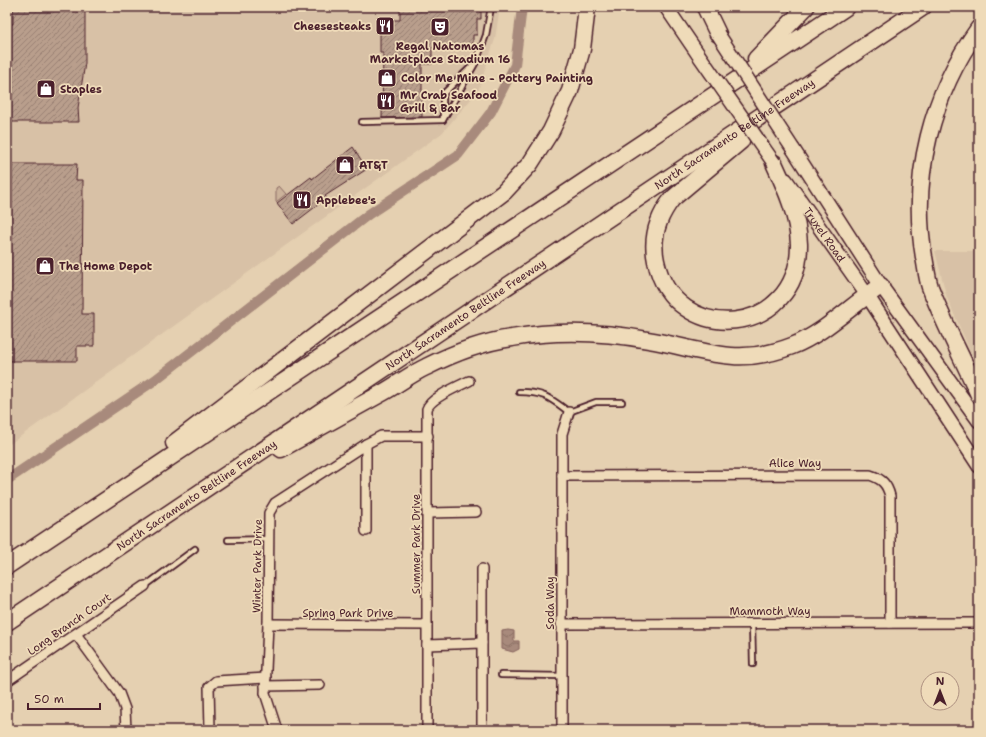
<svg xmlns="http://www.w3.org/2000/svg" width="986" height="737" viewBox="0 0 986 737" font-family="'Shantell Sans',sans-serif">
<style>
.built{fill:#d8c1a6}
.grass{fill:#cbb29a;stroke:#8a6862}
.water{fill:url(#water-waves);stroke:#825f5b}
.lines{fill:none;stroke-linecap:round;stroke-linejoin:round}
.canal{stroke:#a88a7b;stroke-width:10}
.building{fill:url(#building-hatch);stroke:#4a1f2b}
.lane-casing{stroke:#4a1f2b;stroke-width:8}
.street-casing{stroke:#4a1f2b;stroke-width:12}
.secondary-casing{stroke:#4a1f2b;stroke-width:16}
.highway-casing{stroke:#4a1f2b;stroke-width:19}
.lane{stroke:#efdbb9;stroke-width:4.5}
.street{stroke:#efdbb9;stroke-width:9}
.secondary{stroke:#efdbb9;stroke-width:13}
.highway{stroke:#efdbb9;stroke-width:16}
.secondary-bridge-casing{stroke:#4a1f2b;stroke-width:16;stroke-linecap:butt}
.secondary-bridge{stroke:#efdbb9;stroke-width:13}
.labels{text-anchor:middle;stroke-width:3.5;stroke-linejoin:round;paint-order:stroke}
.poi-label{font-size:11px;font-weight:bold;fill:#4a1f2b;stroke:#efdbb9;text-anchor:start}
.street-label{font-size:11px;fill:#4a1f2b;stroke:#efdbb9}
</style>
<defs>
<pattern id="water-waves" width="16" height="10" patternUnits="userSpaceOnUse"><rect width="16" height="10" fill="#a88a7b"/><path d="M0 5q4-4 8 0t8 0" fill="none" stroke="#8b7065"/></pattern>
<pattern id="building-hatch" width="6" height="6" patternUnits="userSpaceOnUse"><rect width="6" height="6" fill="#b99e8c"/><path d="M-1 1l2-2M0 6l6-6M5 7l2-2" fill="none" stroke="#988073"/></pattern>
</defs>
<rect width="100%" height="100%" fill="#e5d0b1"/>
<filter id="ink" filterUnits="userSpaceOnUse"><feTurbulence type="fractalNoise" baseFrequency=".025" numOctaves="2"/><feDisplacementMap in="SourceGraphic" scale="8" xChannelSelector="R" yChannelSelector="G"/><feConvolveMatrix kernelMatrix="1 2 1 2 8 2 1 2 1" color-interpolation-filters="sRGB"/></filter>
<g filter="url(#ink)">
<g class="built">
<polygon points="7,7 500,7 495,39 478,91 442,133 7,446"/>
<polygon points="935,251 979,251 979,371 947,298"/>
</g>
<polygon class="grass" points="279,186 286,194 276,202 276,188"/>
<polygon class="water" points="508,630 514,631 514,641 519,641 519,649 513,652 502,649 502,631"/>
<g class="lines">
<polyline class="canal" points="7,480 155,380 369,214 458,155 491,112 515,65 522,7"/>
</g>
<g class="building">
<polygon points="13,7 85,7 85,63 78,108 79,122 7,122 7,24 13,24"/>
<polygon points="400,7 481,7 481,19 477,19 477,35 473,35 473,47 432,48 432,64 422,64 422,117 382,118 383,53 380,53 380,20 400,20"/>
<polygon points="353,147 367,169 325,196 327,198 293,224 277,203 311,177 312,179"/>
<polygon points="7,164 77,164 76,180 83,180 82,314 94,314 94,346 77,346 77,361 7,361"/>
</g>
<g class="lines">
<g class="lane-casing">
<g id="lane">
<polyline points="443,120 443,94 472,66"/>
<polyline points="362,122 443,120 476,62 486,35 491,7"/>
<path d="M519 392C544 392 550 398 569 412L596 402H622"/>
<polyline points="228,540 269,539"/>
<polyline points="145,586 195,549"/>
<polyline points="752,623 753,664"/>
<polyline points="501,675 562,676"/>
</g>
</g>
<g class="street-casing">
<g id="street">
<polyline points="366,444 381,436 428,436"/>
<path d="M562 476 870 475C882 479 887 484 890 496V623"/>
<polyline points="428,513 476,512"/>
<polyline points="268,624 427,625"/>
<polyline points="561,624 979,623"/>
<polyline points="76,634 119,693 125,709 126,730"/>
<polyline points="427,645 482,643"/>
<polyline points="7,681 145,586"/>
<polyline points="265,686 320,685"/>
<polyline points="210,730 209,687 216,681 266,678"/>
<polyline points="277,730 265,693 268,624 269,513 275,503 366,444 366,531"/>
<path d="M427 730V409C430 398 459 386 469 381"/>
<polyline points="482,730 482,569"/>
<polyline points="562,730 562,434 569,412"/>
</g>
</g>
<g class="secondary-casing">
<g id="secondary">
<polyline points="666,7 698,54"/>
<polyline points="793,149 881,286 979,421"/>
<path id="s1" d="M786 180 867 295 979 466"/>
</g>
</g>
<g class="highway-casing">
<g id="highway">
<polyline points="705,7 718,34"/>
<path d="M979 28C932 93 910 177 924 257 926 267 927 278 930 287 944 324 963 359 979 395"/>
<polyline points="756,59 806,7"/>
<path d="M741 141 672 199C658 217 651 238 656 261 674 348 800 338 799 244 798 216 786 189 774 163"/>
<polyline points="174,443 504,192 530,164 551,131 570,91 582,49 587,7"/>
<path d="M281 449C315 430 350 411 384 392 398 384 411 374 426 367 452 354 482 342 512 338 557 330 604 332 648 340 703 349 735 368 792 346 825 333 851 305 881 286"/>
<polyline points="7,566 846,7"/>
<path id="s2" d="M7 622 923 7"/>
</g>
</g>
<use href="#lane" class="lane"/>
<use href="#street" class="street"/>
<use href="#secondary" class="secondary"/>
<use href="#highway" class="highway"/>
<g class="secondary-bridge-casing">
<g id="secondary-bridge">
<polyline points="718,34 793,149"/>
<polyline points="698,54 774,163"/>
</g>
</g>
<use href="#secondary-bridge" class="secondary-bridge"/>
</g>
</g>
<defs>
<g id="restaurant-square" transform="scale(1)"><rect x="-9" y="-9" width="18" height="18" rx="4" fill="#4a1f2b" stroke="#efdbb9"/><path d="M-5-6h1v4h1v-4h1v4h1v-4h1v5L-1.5 .5V6h-2V.5L-5-1ZM5-6V6H3V1.5H1.5Q1.5-4 5-6Z" fill="#fff"/></g>
<g id="theatre-square" transform="scale(1)"><rect x="-9" y="-9" width="18" height="18" rx="4" fill="#4a1f2b" stroke="#efdbb9"/><path d="M-5-5.5Q0-4 5-5.5V0Q5 5 0 6Q-5 5-5 0ZM-3.3-2.5H-1v1.5H-3.3ZM1-2.5H3.3v1.5H1ZM-2.8 1Q0 5.5 2.8 1Z" fill="#fff"/></g>
<g id="shop-square" transform="scale(1)"><rect x="-9" y="-9" width="18" height="18" rx="4" fill="#4a1f2b" stroke="#efdbb9"/><path d="M-5-2.5h2.3a2.7 3.5 0 0 1 5.4 0H5L5.5 6h-11ZM-1.5-2.5h3a1.5 2.3 0 0 0-3 0Z" fill="#fff"/></g>
</defs>
<g fill-rule="evenodd">
<use href="#restaurant-square" x="385" y="26"/>
<use href="#theatre-square" x="440" y="27"/>
<use href="#shop-square" x="387" y="78"/>
<use href="#shop-square" x="46" y="89"/>
<use href="#restaurant-square" x="386" y="101"/>
<use href="#shop-square" x="345" y="165"/>
<use href="#restaurant-square" x="302" y="200"/>
<use href="#shop-square" x="45" y="266"/>
</g>
<g class="labels">
<g class="poi-label">
<text x="371" y="30" text-anchor="end">Cheesesteaks</text>
<text x="440" y="50" text-anchor="middle">Regal Natomas<tspan x="440" dy="13">Marketplace Stadium 16</tspan></text>
<text x="401" y="82">Color Me Mine - Pottery Painting</text>
<text x="60" y="93">Staples</text>
<text x="400" y="99">Mr Crab Seafood<tspan x="400" dy="13">Grill &amp; Bar</tspan></text>
<text x="359" y="169">AT&amp;T</text>
<text x="316" y="204">Applebee's</text>
<text x="59" y="270">The Home Depot</text>
</g>
<g class="street-label">
<text dy="4" stroke="none"><textPath href="#s2" startOffset="876">North Sacramento Beltline Freeway</textPath></text>
<text dy="4" stroke="none"><textPath href="#s1" startOffset="67">Truxel Road</textPath></text>
<text dy="4" stroke="none"><textPath href="#s2" startOffset="552">North Sacramento Beltline Freeway</textPath></text>
<text x="795" y="467">Alice Way</text>
<text dy="4" stroke="none"><textPath href="#s2" startOffset="228">North Sacramento Beltline Freeway</textPath></text>
<text transform="translate(416 544) rotate(-90)" y="4">Summer Park Drive</text>
<text transform="translate(257 566) rotate(-89)" y="4">Winter Park Drive</text>
<text transform="translate(550 603) rotate(-90)" y="4">Soda Way</text>
<text x="770" y="615">Mammoth Way</text>
<text x="348" y="617">Spring Park Drive</text>
<text transform="translate(69 624) rotate(-35)" y="4">Long Branch Court</text>
</g>
</g>
<rect width="986" height="737" fill="none" stroke="#efdbb9" stroke-width="24"/>
<rect x="12" y="12" width="962" height="713" fill="none" stroke="#4a1f2b" stroke-width="1.5" filter="url(#ink)"/>
<g transform="translate(940 691)"><circle r="19" fill="#efdbb9" stroke="#ad9080"/>
<path d="M0-3L7 15L0 10L-7 15Z" fill="#4a1f2b"/>
<text y="-6" font-size="11" font-weight="bold" text-anchor="middle" fill="#4a1f2b">N</text>
</g>
<path d="M28 703v6h72v-6" fill="none" stroke="#4a1f2b" stroke-width="2"/>
<text x="34" y="703" font-size="12" fill="#4a1f2b" stroke="#efdbb9" stroke-width="3" paint-order="stroke">50 m</text>
</svg>
